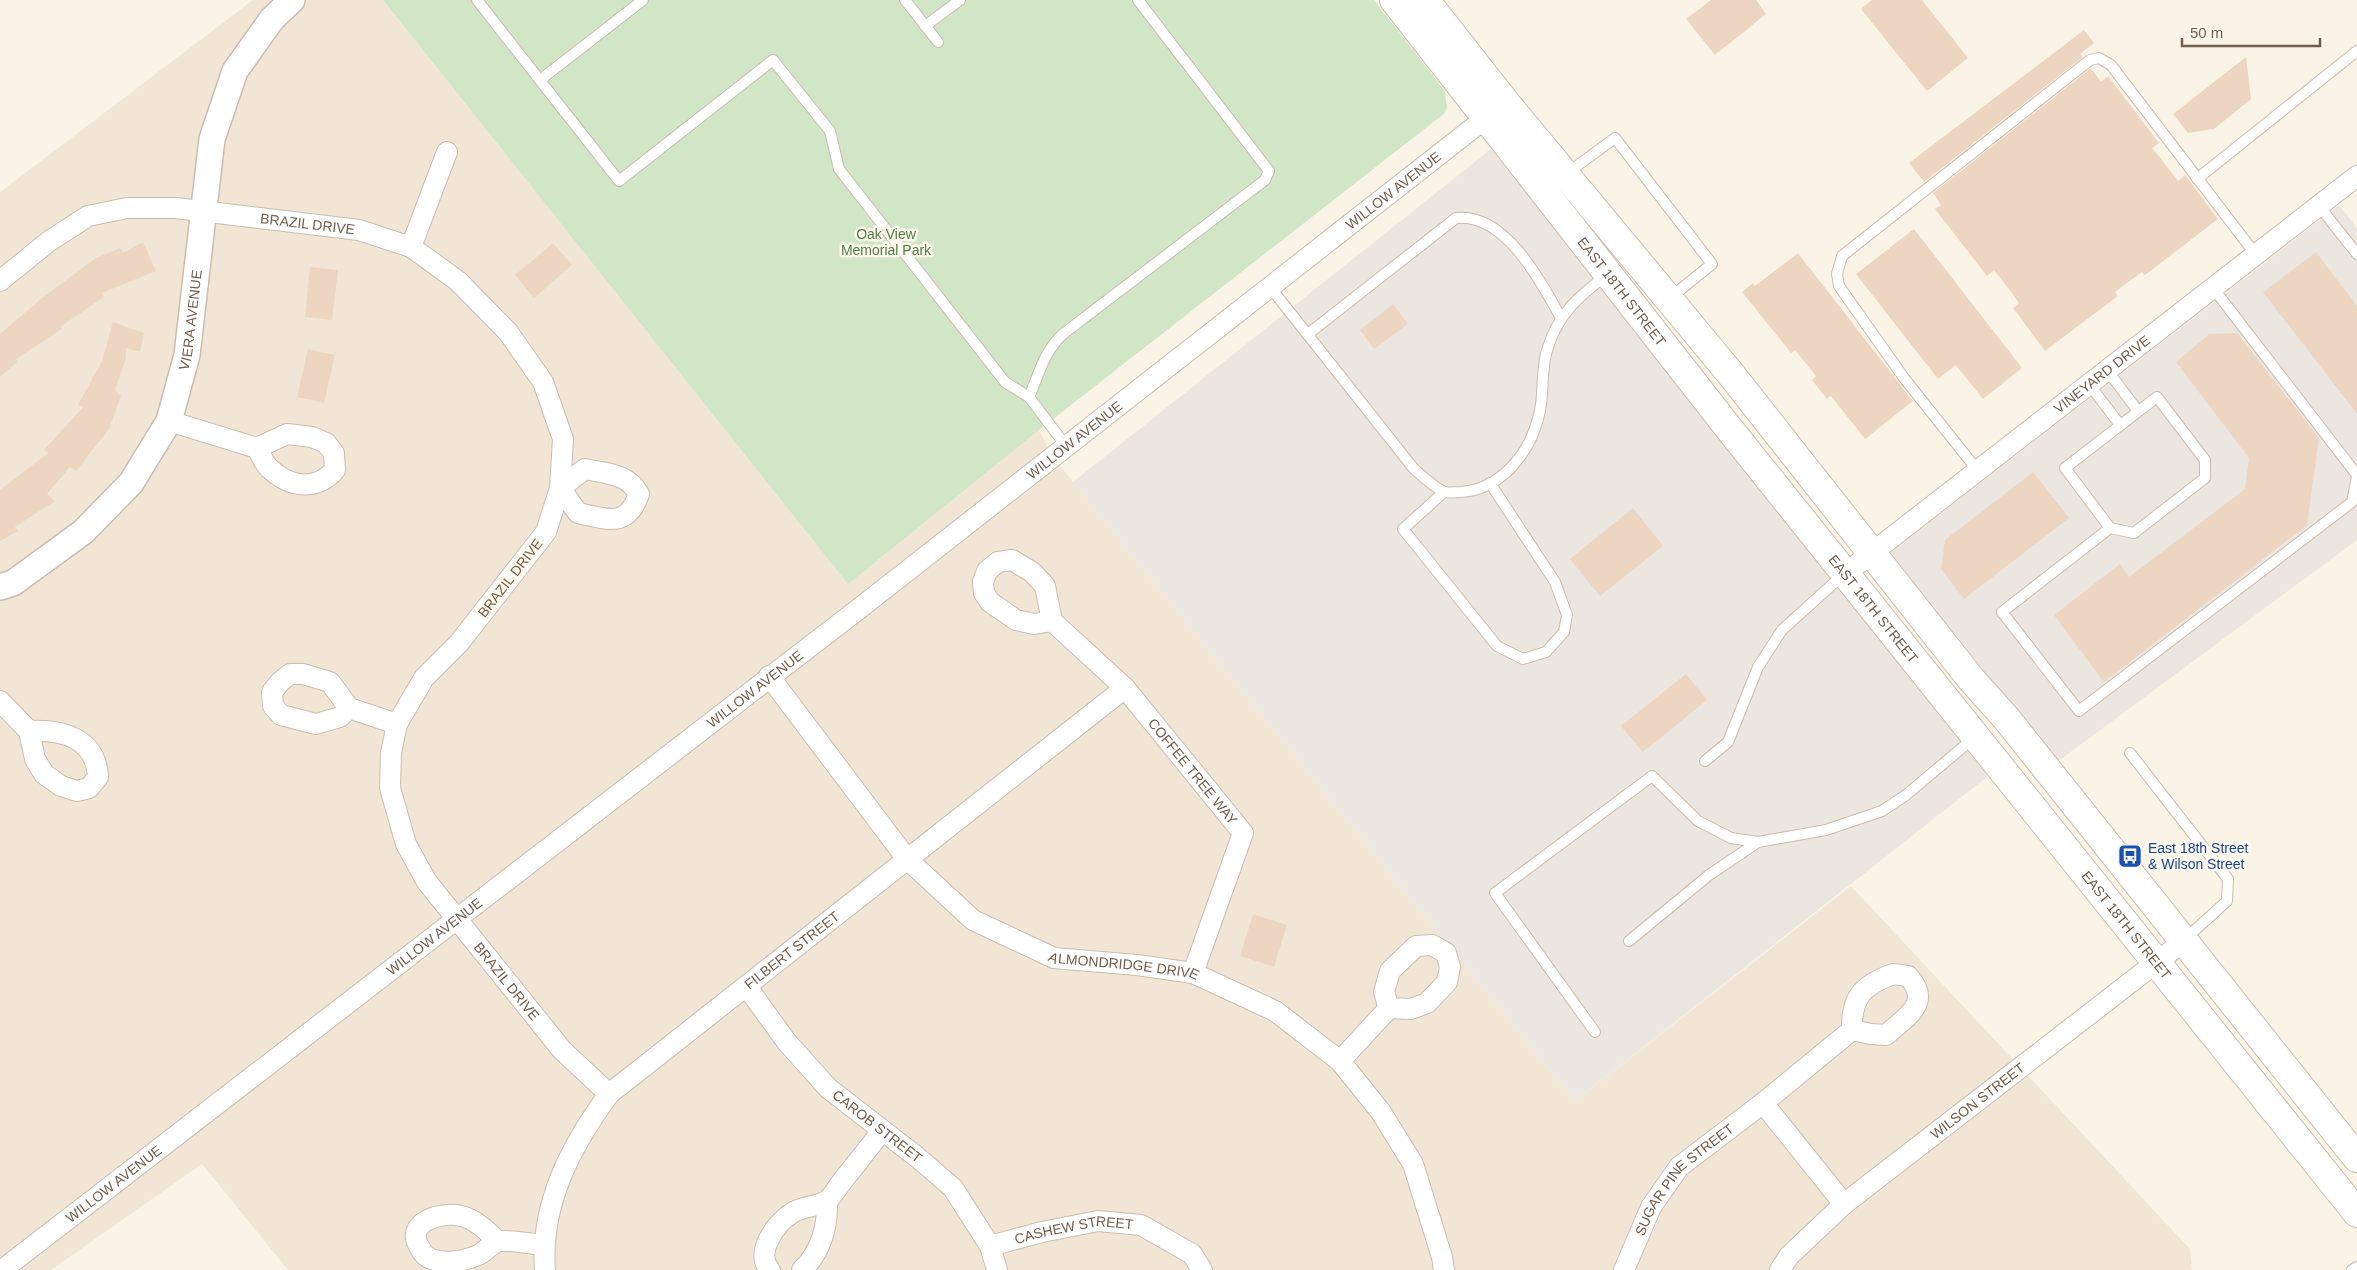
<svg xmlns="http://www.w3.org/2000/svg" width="2357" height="1270" viewBox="0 0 2357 1270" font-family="Helvetica,sans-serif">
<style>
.residential{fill:#f1e6d6}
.industrial{fill:#ebe6e0}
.green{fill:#d1e6c6}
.building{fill:#edd6c1}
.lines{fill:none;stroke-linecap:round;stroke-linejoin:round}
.service-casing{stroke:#cbbcae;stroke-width:12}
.minor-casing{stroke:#cbbcae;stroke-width:22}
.tertiary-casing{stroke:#cbbcae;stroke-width:28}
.secondary-casing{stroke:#cdbdac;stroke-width:30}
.service{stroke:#fff;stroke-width:10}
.minor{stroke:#fff;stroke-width:20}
.tertiary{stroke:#fff;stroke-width:25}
.secondary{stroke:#fff;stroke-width:28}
.labels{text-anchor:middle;stroke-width:5;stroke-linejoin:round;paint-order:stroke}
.street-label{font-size:14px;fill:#715d4e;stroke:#fdf8ec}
.park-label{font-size:14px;fill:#547b4a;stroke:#fdf8ec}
.transit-label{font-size:14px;fill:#164399;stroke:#fdf8ec;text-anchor:start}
</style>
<rect width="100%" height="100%" fill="#faf4e7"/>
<polygon class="residential" points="253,0 383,0 848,583 1039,430 1053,457 1575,1101 1851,886 2190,1249 2192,1270 288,1270 202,1164 51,1270 0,1270 0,192"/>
<g class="industrial">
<polygon points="1491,149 1992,773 1575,1101 1073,482"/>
<polygon points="2339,205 2357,228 2357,540 2053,765 1885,557"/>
</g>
<polygon class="green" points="383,0 1374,0 1445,91 1447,108 1445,113 1039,430 848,584"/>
<g class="building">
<polygon points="1711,0 1756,0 1766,14 1715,55 1686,19"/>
<polygon points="1872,0 1922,0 1968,58 1927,91 1861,9"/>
<polygon points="2084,30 2094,43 2080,54 2083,57 1924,182 1909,163"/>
<polygon points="2246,57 2251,99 2214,129 2188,133 2173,114"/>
<polygon points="2091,68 2101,82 2108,76 2159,143 2152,148 2157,154 2178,181 2185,175 2218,219 2145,275 2142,272 2115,292 2118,296 2045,351 2013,308 2019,303 2014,296 1994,270 1987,276 1935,209 1941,205 1933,193"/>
<polygon points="1914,229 2022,368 1983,399 1956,365 1938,379 1856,274"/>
<polygon points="143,242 156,271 102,293 104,297 60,327 62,329 16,359 17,362 0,377 0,334 42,298 96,258 120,248 123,253"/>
<polygon points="553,243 572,265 534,298 515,275"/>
<polygon points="2316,252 2357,306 2357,414 2263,292"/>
<polygon points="1798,253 1913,401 1865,439 1831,396 1827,399 1812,380 1816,376 1795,350 1791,353 1742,292 1753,283 1755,286"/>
<polygon points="310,267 338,270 332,320 305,317"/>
<polygon points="1393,304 1408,324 1374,349 1360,330"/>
<polygon points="113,322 144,333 140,352 126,348 126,358 115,390 121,396 109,429 76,471 70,467 47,494 55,501 15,527 18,531 0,541 0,490 48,453 44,450 83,407 78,405 102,361"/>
<polygon points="2237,333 2319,438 2307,525 2104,682 2054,615 2120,564 2129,577 2245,489 2249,458 2176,362 2209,334"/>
<polygon points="308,349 335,355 324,403 297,397"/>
<polygon points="2033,472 2069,518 1964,599 1941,569 1945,540"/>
<polygon points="1633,508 1663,546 1600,596 1570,559"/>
<polygon points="1686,674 1707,700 1643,752 1621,726"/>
<polygon points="1253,914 1287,925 1274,967 1240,956"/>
</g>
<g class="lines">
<g class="service-casing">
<g id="service">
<polyline points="477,0 619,181 773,60 830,131 839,169 1005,382 1029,397 1066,446"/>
<polyline points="905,0 938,42"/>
<polyline points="925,26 960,0"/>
<polyline points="540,80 643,0"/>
<polyline points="1566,174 1615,138 1712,264 1670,298"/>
<polyline points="2197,179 2357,51"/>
<polyline points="2319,206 2357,254"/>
<path d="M1270 287 1414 469C1421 475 1437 490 1445 492 1449 493 1456 492 1460 492 1501 490 1530 453 1539 415 1545 393 1540 369 1548 347 1559 313 1579 296 1607 275"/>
<polyline points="2213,288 2357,475"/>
<path d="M1308 334 1456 218C1505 212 1542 283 1561 318"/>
<polyline points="2107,370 2138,411"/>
<polyline points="2089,384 2120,425"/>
<path d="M1029 397C1039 374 1044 351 1063 334L1265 180 1269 171 1138 0"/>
<polygon points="2157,397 2205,460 2205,478 2134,533 2110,528 2065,468"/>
<polyline points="1978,471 1904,378 1839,286 1837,274 1842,256 2090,60 2099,58 2111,65 2256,255"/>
<polyline points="1444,492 1403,529 1497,646 1523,659 1546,652 1564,632 1567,615 1555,582 1490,483"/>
<polyline points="2110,528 2002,612 2079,711 2352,502 2357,477"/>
<polyline points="2130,753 2228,879 2227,901 2184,940"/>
<polyline points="1705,761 1728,742 1758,667 1782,630 1845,573"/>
<polyline points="1629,941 1709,875 1758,842"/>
<polyline points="1595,1032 1495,893 1652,776 1698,821 1731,838 1758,842 1826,830 1882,811 1906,795 1975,737"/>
<polyline points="2352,1270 2357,1267"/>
</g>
</g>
<g class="minor-casing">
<g id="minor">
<polyline points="411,247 447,152"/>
<path id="s1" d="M0 281 48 242 88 216 127 208H176L359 230 411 247 458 281 508 332 543 382 563 439 560 488 546 532 459 643 424 678 397 724 391 753 390 788 406 844 427 882 562 1050 609 1094"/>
<path d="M169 421 257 448C261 455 264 463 269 468 290 488 316 491 335 470L334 453 326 443 312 437 287 434 257 448"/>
<path d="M585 469C608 474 627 473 639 494 627 529 607 519 578 513L560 488Z"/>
<path id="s2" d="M1846 573 2357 176"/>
<path id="s3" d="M1052 621 1034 624 1016 620 990 602 984 593 983 582 987 571 998 562 1012 560 1032 572 1045 586 1052 621 1125 688 1243 833 1193 973"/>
<path id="s4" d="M769 676 907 859 973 920 1054 958 1137 965 1193 973 1275 1011 1340 1061 1381 1112 1413 1164 1442 1257 1444 1270"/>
<path d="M0 701 29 731 35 759 44 774 61 786 77 791 89 788 98 777C96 738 62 729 29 731"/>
<polyline points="349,708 340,717 316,724 281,715 273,706 272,692 280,682 290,674 303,674 330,682 349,708 397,724"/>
<polygon points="1432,945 1446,953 1450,967 1447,982 1427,1003 1411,1009 1389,1008 1384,992 1390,971 1416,946"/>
<path d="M1893 974 1908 976C1933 1003 1906 1017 1886 1035L1871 1034 1852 1030C1851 997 1863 985 1893 974Z"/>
<path id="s5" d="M747 987 786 1041 828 1088 917 1157 953 1188 990 1246 997 1270"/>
<polyline points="1340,1061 1389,1008"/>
<polyline points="1763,1103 1844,1204"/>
<path d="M498 1242C480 1223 464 1209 435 1217 429 1219 420 1223 417 1230 414 1236 417 1243 420 1248 428 1268 463 1262 478 1255 485 1252 490 1245 497 1242 505 1239 533 1244 543 1245"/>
<path id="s6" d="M990 1246 1042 1232 1098 1221 1141 1225 1192 1254 1202 1270"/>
<path id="s7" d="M2 1270 865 604 1496 110"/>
<path id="s8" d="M545 1270C540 1204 571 1146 609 1094L1125 688"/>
<path d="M770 1270C754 1253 776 1223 792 1213 802 1206 819 1207 828 1200 834 1194 839 1185 844 1179 857 1163 869 1147 882 1131"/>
<path d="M802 1270C821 1252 828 1226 827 1201"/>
<path id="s9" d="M1624 1270 1651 1207 1679 1167 1763 1103 1852 1030"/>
<path id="s10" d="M1780 1270 1789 1256 1844 1204 2184 941"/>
</g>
</g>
<g class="tertiary-casing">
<g id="tertiary">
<path id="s11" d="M0 587 13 583 83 532 131 483 169 421 187 355 212 139 235 71 272 19 292 0"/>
</g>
</g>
<g class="secondary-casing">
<g id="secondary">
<path id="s12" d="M1394 0 1727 426 2357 1213"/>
<polyline points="1425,0 1506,103 1730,373 1971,679 2006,718 2357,1158"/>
</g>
</g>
<use href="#service" class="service"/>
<use href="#minor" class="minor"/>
<use href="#tertiary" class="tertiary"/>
<use href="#secondary" class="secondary"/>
</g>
<defs>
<g id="bus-square" transform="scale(1.25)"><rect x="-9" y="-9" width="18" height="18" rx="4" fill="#1a4fb4" stroke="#fdf8ec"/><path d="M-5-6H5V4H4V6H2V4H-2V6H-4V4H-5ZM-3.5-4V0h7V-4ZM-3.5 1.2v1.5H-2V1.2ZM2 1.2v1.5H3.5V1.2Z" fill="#fff"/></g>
</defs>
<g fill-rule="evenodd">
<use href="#bus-square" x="2130" y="856"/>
</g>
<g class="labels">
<g class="street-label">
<text dy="5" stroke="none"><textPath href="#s7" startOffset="1761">WILLOW AVENUE</textPath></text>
<text dy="5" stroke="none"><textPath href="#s1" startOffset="331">BRAZIL DRIVE</textPath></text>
<text dy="5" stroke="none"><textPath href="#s12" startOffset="370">EAST 18TH STREET</textPath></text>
<text dy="5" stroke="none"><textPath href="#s11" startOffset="345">VIERA AVENUE</textPath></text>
<text dy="5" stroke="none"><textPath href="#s2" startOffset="324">VINEYARD DRIVE</textPath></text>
<text dy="5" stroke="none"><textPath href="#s7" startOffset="1356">WILLOW AVENUE</textPath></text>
<text transform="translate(510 578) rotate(-52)" y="5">BRAZIL DRIVE</text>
<text dy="5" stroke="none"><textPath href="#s12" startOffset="775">EAST 18TH STREET</textPath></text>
<text dy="5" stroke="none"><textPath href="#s7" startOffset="951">WILLOW AVENUE</textPath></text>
<text dy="5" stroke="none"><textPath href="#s3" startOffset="415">COFFEE TREE WAY</textPath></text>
<text dy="5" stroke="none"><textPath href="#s12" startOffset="1180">EAST 18TH STREET</textPath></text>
<text dy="5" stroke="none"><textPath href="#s7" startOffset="546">WILLOW AVENUE</textPath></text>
<text dy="5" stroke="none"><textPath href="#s8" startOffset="424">FILBERT STREET</textPath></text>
<text dy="5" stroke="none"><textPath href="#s4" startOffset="479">ALMONDRIDGE DRIVE</textPath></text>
<text dy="5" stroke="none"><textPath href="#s1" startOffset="1321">BRAZIL DRIVE</textPath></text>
<text dy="5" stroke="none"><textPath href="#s10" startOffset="261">WILSON STREET</textPath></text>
<text dy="5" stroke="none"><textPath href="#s5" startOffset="192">CAROB STREET</textPath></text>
<text dy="5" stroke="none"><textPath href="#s9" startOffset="111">SUGAR PINE STREET</textPath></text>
<text dy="5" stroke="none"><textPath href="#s7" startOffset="141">WILLOW AVENUE</textPath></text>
<text dy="5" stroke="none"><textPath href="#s6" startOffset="86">CASHEW STREET</textPath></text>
</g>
<g class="park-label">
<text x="886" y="239">Oak View<tspan x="886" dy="16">Memorial Park</tspan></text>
</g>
<g class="transit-label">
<text x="2148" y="853">East 18th Street<tspan x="2148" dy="16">&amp; Wilson Street</tspan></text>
</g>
</g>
<path d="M2182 38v8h138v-8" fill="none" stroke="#715d4e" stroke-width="2.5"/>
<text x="2190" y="38" font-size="15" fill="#715d4e" stroke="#fdf8ec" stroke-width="4" paint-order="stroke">50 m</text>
</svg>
